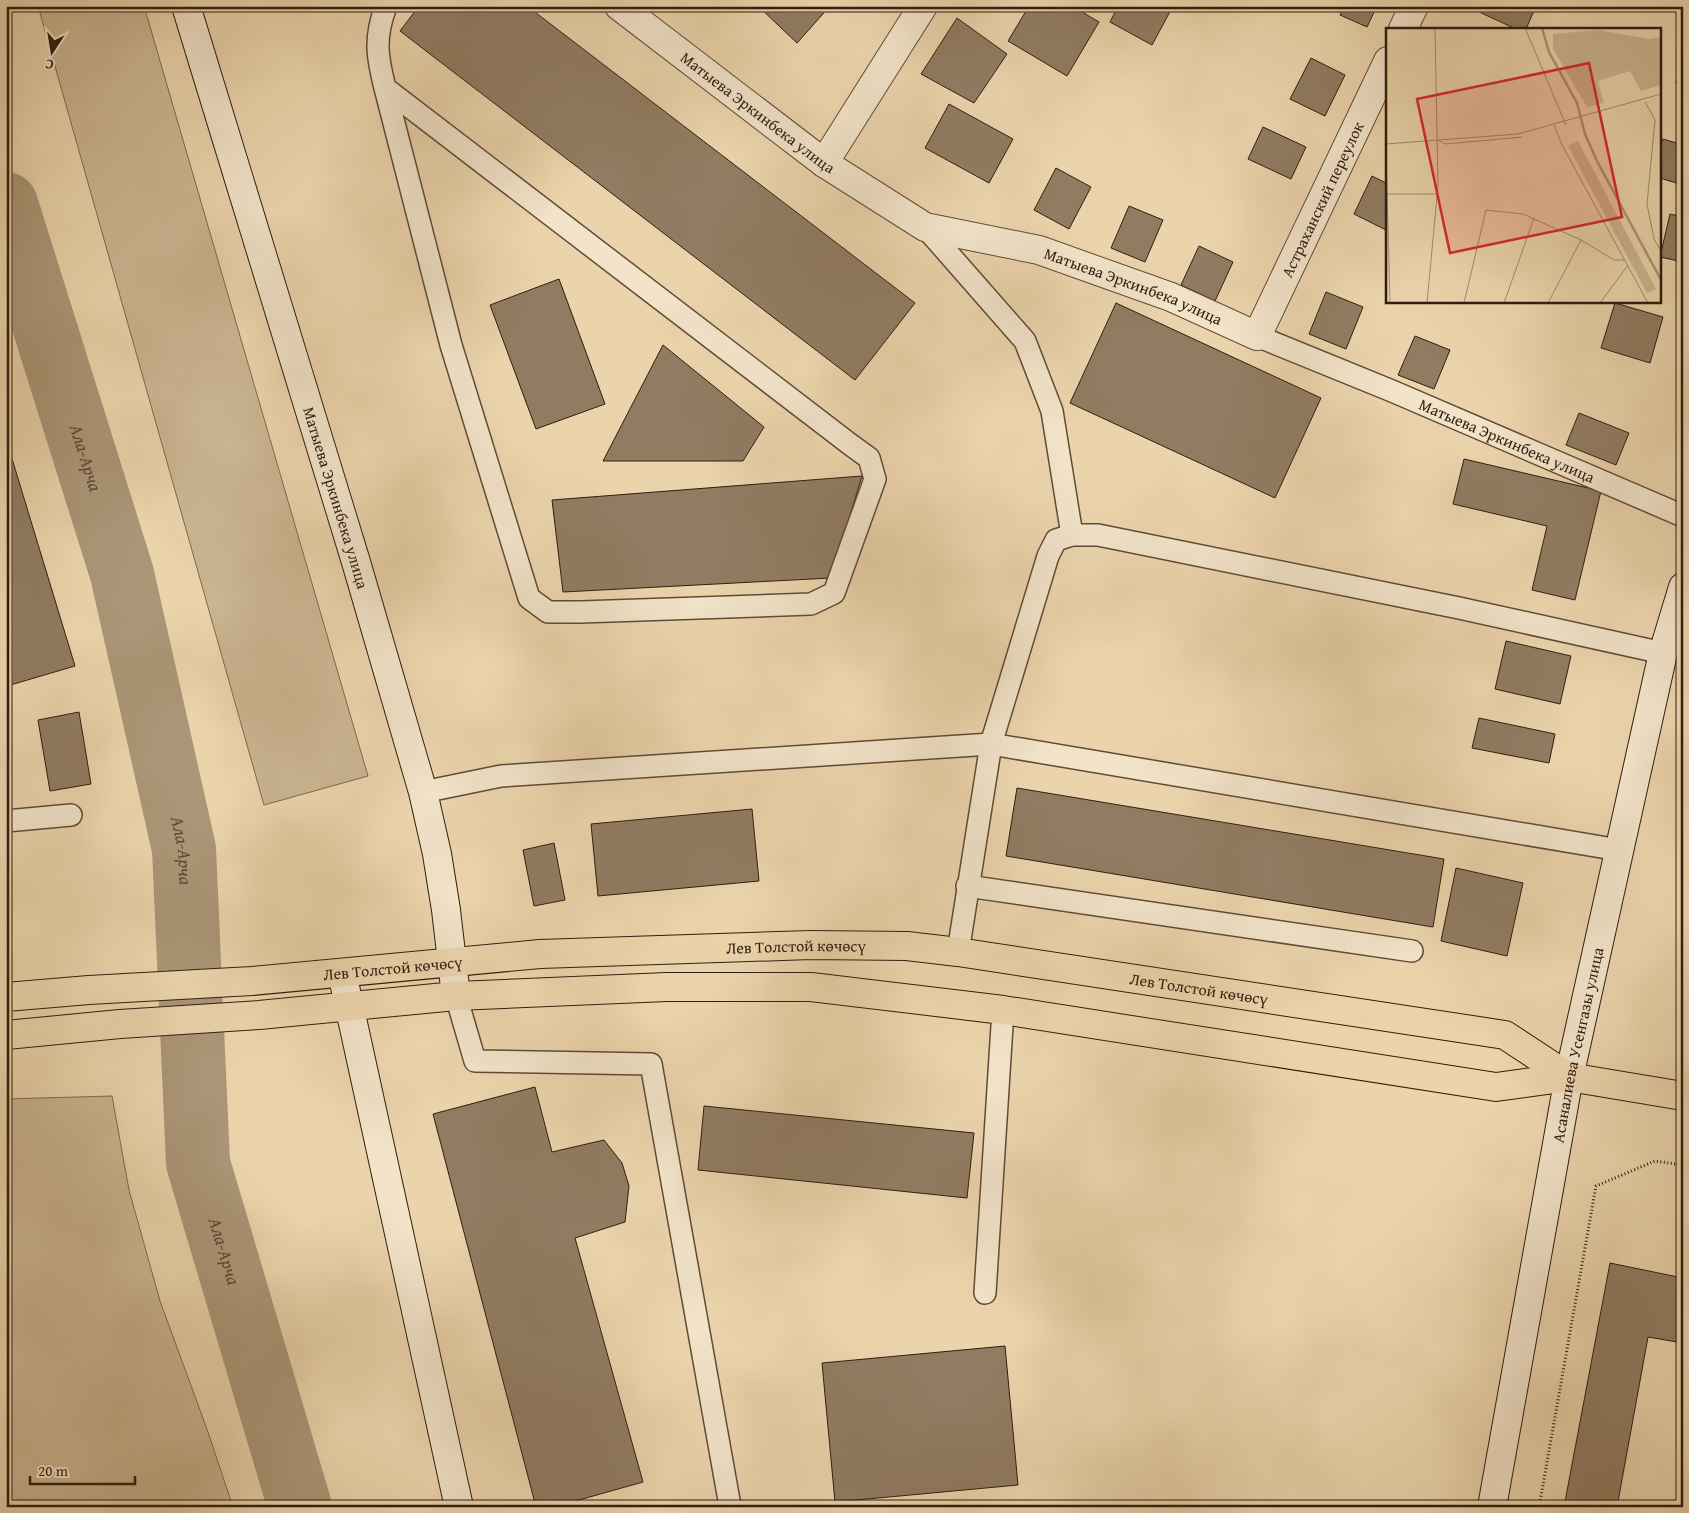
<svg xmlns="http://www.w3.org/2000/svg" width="1689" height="1513" viewBox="0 0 1689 1513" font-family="'Gentium Book Plus',serif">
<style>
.green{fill:#cbb592;stroke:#7e6952}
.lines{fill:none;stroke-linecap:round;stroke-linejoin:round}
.river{stroke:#ab9677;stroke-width:64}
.building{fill:#917c62;stroke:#301d11}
.lane-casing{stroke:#5f4b38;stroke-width:24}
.street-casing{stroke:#5f4b38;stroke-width:30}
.secondary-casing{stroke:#301d11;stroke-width:30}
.primary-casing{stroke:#301d11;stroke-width:30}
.path{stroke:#301d11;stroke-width:3;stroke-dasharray:1 2.5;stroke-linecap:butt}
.lane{stroke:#f2e3c9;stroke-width:21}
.street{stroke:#f2e3c9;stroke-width:28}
.secondary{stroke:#f2e3c9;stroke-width:28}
.primary{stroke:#ebd4ac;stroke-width:28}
.labels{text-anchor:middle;stroke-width:4;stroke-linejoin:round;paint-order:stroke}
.street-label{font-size:16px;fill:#301d11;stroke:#f2e3c9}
.water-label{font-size:18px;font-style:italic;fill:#5b4735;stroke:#f2e3c9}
.inset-river{fill:none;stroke:#ab9677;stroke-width:2.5}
.inset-road{fill:none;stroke:#a08b6e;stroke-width:1}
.view{fill:#d62828;fill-opacity:0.15;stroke:#d62828;stroke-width:2.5}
.inset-edge{fill:none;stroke:#301d11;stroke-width:2.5}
</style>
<rect width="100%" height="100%" fill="#ebd4ac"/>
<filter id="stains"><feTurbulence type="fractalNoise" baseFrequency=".004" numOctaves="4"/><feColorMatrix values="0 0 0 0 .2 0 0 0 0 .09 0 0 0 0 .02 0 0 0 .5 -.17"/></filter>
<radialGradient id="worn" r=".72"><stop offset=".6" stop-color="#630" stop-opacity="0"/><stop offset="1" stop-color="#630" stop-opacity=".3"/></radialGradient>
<g class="green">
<polygon points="38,6 144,6 368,776 264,805"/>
<polygon points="112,1096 129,1190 160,1301 208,1432 233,1507 6,1507 6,1099"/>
</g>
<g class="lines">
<path class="river" id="s1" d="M6 204 122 574 184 849 198 1163 300 1507"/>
</g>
<g class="building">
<polygon points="419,6 527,6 915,303 855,380 400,31"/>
<polygon points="758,6 830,6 797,43"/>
<polygon points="1029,6 1072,6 1099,22 1067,76 1008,41"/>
<polygon points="1118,6 1173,6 1152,45 1110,22"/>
<polygon points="1344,6 1377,6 1367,27 1340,15"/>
<polygon points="1466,6 1536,6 1526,29 1516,29"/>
<polygon points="957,18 1007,54 974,103 921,74"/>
<polygon points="1311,58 1345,75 1325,116 1290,99"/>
<polygon points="1683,67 1683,85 1676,83"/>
<polygon points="949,104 1013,139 989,183 925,148"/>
<polygon points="1263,127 1306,147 1291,179 1248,159"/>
<polygon points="1663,139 1683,145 1683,185 1660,178 1660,146"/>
<polygon points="1056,168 1091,187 1069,229 1034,210"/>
<polygon points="1372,176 1388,184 1388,231 1354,214"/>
<polygon points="1129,206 1163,220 1145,262 1111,248"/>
<polygon points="1670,214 1683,217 1683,262 1660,257"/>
<polygon points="1199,246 1233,262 1215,301 1181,285"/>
<polygon points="559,279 605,404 536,429 490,305"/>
<polygon points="1326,292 1363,307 1346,349 1309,334"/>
<polygon points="1116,303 1321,398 1275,498 1070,403"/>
<polygon points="1615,303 1663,317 1650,363 1601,348"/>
<polygon points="1415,336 1450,350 1434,389 1398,375"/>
<polygon points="663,345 764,427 743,461 603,461"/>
<polygon points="1579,413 1629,433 1616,465 1566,445"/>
<polygon points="6,439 75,666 7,686 6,685"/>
<polygon points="1464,459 1601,491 1575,600 1532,590 1547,526 1453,504"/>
<polygon points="862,476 831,578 563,592 552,500"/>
<polygon points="1506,641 1571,656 1560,704 1495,689"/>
<polygon points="79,712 91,784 50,791 38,720"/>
<polygon points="1479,718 1555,734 1549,763 1472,748"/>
<polygon points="1017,788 1444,859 1433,927 1006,856"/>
<polygon points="752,809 759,881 598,896 591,824"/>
<polygon points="554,843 565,900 534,906 523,850"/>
<polygon points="1456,868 1523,883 1507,956 1441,941"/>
<polygon points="535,1087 552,1152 604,1140 622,1163 629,1186 625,1222 575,1238 643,1482 554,1507 536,1507 433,1114"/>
<polygon points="704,1106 974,1133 967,1198 698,1170"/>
<polygon points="1610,1263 1683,1278 1683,1343 1648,1337 1617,1507 1564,1507"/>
<polygon points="1005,1346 1018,1485 835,1502 822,1363"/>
<polygon points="1146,1501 1146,1507 1090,1507"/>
</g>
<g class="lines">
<g class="lane-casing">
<g id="lane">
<path d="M385 88 851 445 869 458 875 479 834 593 811 604 581 612H548L529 598 451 345 385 88C377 56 374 38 386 6"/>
<polyline points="925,227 1025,341 1052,411 1072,535"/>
<path id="s2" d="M1257 336 1392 391 1683 516"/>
<polyline points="423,792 501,776 991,744 1619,850"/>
<polyline points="6,821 71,815"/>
<polyline points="967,886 1412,951"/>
<polyline points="958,952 991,744 1048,556 1056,540 1072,535 1098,535 1459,608 1663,653"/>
<polyline points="456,996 475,1061 651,1064 730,1506 732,1507"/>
<polyline points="985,1293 1003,1010"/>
</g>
</g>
<g class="street-casing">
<g id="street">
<path id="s3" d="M619 6 824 163 925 227 1039 250 1171 297 1257 336 1388 61"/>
<polyline points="1403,29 1414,6"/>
<polyline points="824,163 923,6"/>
</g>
</g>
<g class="secondary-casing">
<g id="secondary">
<path id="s4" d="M186 6 356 562 423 792 437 854 446 910 456 996"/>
<polyline points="342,973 459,1507"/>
<path id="s5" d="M1492 1507 1569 1077 1663 653 1683 587"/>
</g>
</g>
<g class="primary-casing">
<g id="primary">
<path id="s6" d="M6 997 89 990 252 981 540 954 811 945 907 946 958 952 1505 1035 1569 1077"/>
<polyline points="6,1035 120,1024 259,1015 456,996 667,987 811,987 1003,1010 1496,1087 1569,1077 1683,1096"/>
</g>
</g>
<polyline class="path" points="1539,1507 1596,1186 1655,1161 1683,1165"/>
<use href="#lane" class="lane"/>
<use href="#street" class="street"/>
<use href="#secondary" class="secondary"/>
<use href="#primary" class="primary"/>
</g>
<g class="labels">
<g class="street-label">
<text dy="6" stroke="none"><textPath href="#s3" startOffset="175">Матыева Эркинбека улица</textPath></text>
<text dy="6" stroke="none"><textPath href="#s3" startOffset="880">Астраханский переулок</textPath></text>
<text dy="6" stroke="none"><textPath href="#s3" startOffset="595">Матыева Эркинбека улица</textPath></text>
<text dy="6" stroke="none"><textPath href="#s2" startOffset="271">Матыева Эркинбека улица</textPath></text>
<text dy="6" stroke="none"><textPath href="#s4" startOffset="514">Матыева Эркинбека улица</textPath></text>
<text dy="6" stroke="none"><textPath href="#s6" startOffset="792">Лев Толстой көчөсү</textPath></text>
<text dy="6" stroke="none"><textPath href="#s6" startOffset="388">Лев Толстой көчөсү</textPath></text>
<text dy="6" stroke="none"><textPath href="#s6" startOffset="1198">Лев Толстой көчөсү</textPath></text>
<text dy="6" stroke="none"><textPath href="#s5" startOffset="470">Асаналиева Усенгазы улица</textPath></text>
</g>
<g class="water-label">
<text dy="6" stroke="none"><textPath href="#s1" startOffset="266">Ала-Арча</textPath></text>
<text dy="6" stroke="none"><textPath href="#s1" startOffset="671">Ала-Арча</textPath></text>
<text dy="6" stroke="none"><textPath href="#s1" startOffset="1076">Ала-Арча</textPath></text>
</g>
</g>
<g transform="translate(1386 28)">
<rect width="275" height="275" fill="#ebd4ac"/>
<path d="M212 2 264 11 275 9V57L255 63 244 43 212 53 218 75 201 79 167 21V6ZM192 113 270 261 261 265 182 118Z" fill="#cbb592"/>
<path class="inset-river" d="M156 0 163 24 191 75 199 106 211 133 275 252"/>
<path class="inset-road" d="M139 0 180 97M259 74 269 92 261 176 268 211 275 223M168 97 176 117 262 275M53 113 60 116 136 109M0 116 132 106 275 66M0 126 4 275M0 166H52M41 275 52 158 49 0M78 275 100 182 137 186 195 212 228 232H239M118 275 148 190M162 275 195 212M214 275 242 237"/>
<path class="view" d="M203 35 236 189 64 225 31 71Z"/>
<rect width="275" height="275" class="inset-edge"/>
</g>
<rect width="1689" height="1513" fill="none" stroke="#ebd4ac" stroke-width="25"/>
<rect x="8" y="8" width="1674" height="1498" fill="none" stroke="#301d11" stroke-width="2.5"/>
<rect x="12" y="12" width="1664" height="1488" fill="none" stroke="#301d11"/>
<g transform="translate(52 52) rotate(192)" stroke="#f2e3c9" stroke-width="4" paint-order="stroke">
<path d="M0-4L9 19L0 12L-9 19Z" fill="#301d11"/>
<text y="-8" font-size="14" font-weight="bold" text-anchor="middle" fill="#301d11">С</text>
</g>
<path d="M30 1476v8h105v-8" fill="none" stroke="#301d11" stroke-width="2.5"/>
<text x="38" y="1476" font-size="15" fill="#301d11" stroke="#f2e3c9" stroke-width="4" paint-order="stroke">20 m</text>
<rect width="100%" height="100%" filter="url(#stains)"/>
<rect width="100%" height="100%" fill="url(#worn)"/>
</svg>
